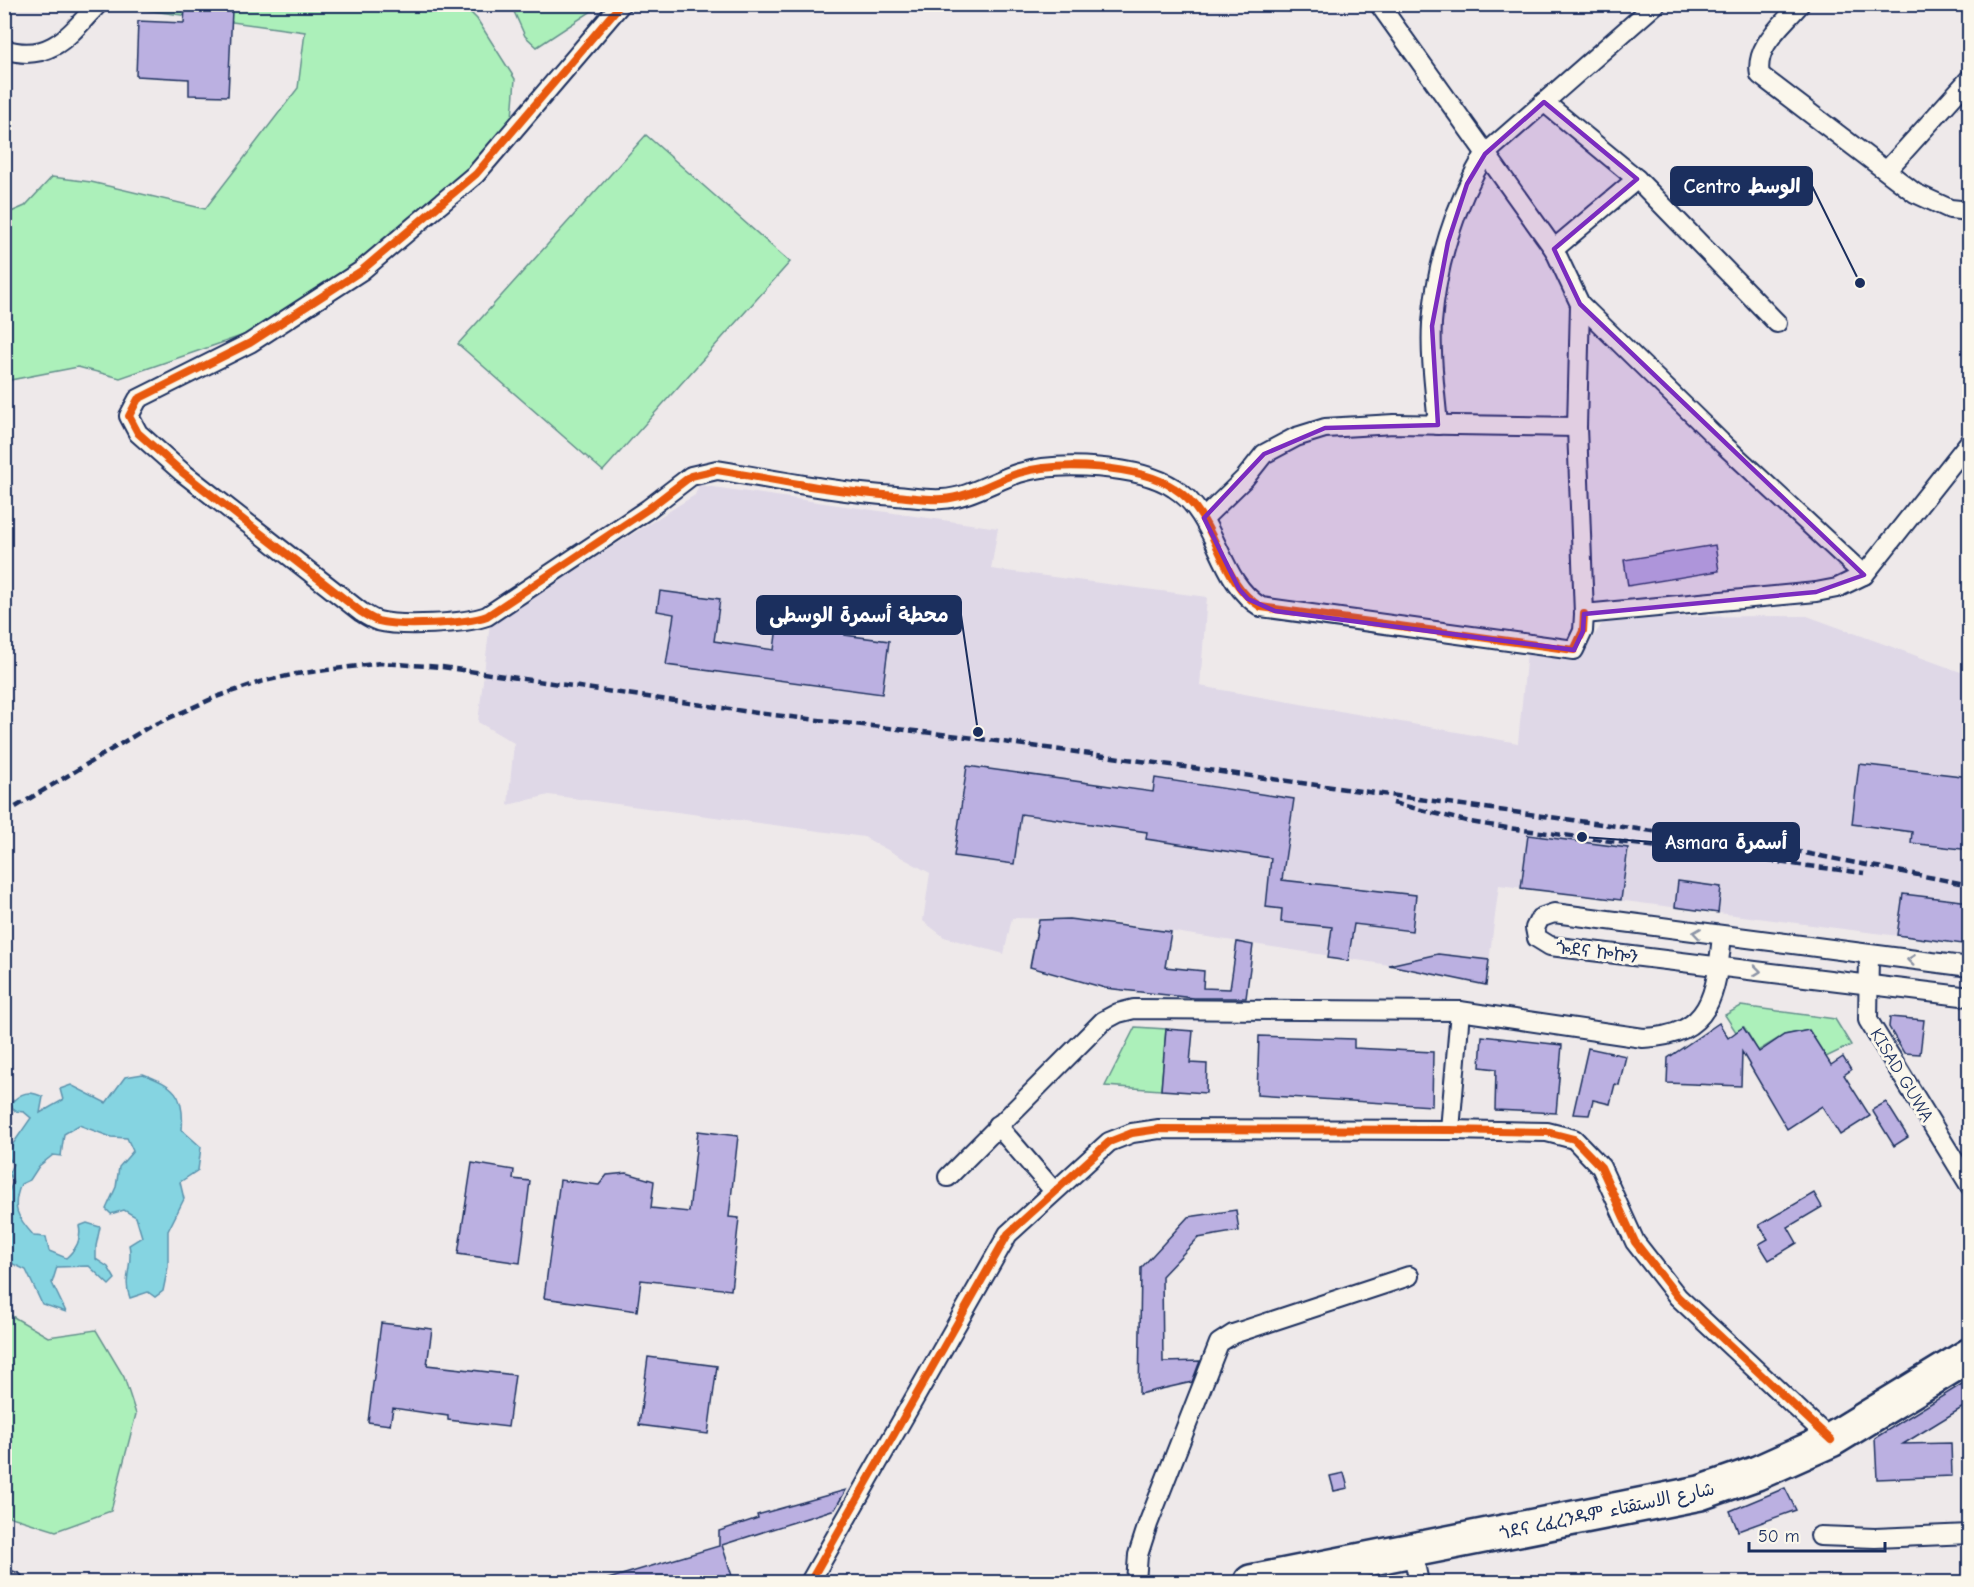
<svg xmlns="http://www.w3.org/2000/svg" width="1974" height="1587" viewBox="0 0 1974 1587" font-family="'Comic Neue','Playpen Sans Arabic','Noto Sans Ethiopic',sans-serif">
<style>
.built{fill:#dfd8e7}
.green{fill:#acf0ba;stroke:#64908c;stroke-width:1.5}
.water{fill:#85d4e1;stroke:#5b92ad;stroke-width:1.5}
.building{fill:#bbb0e1;stroke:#1b2f5e;stroke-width:1.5}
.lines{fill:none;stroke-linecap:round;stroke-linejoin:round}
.street-casing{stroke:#1b2f5e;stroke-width:22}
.highway-casing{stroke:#1b2f5e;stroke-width:38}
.street{stroke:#fbf7ec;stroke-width:18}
.highway{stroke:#fbf7ec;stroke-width:33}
.rail{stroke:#1b2f5e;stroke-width:4.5;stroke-dasharray:9 4.5;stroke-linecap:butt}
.cycleway-casing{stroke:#fbf7ec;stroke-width:11}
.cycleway{stroke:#e8590c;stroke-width:8}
.oneway{stroke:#8b93a5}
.marked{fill:#7b2cbf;fill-opacity:0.2;stroke:#7b2cbf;stroke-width:4.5;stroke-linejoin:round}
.labels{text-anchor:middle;stroke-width:6;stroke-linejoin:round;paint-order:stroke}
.street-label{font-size:18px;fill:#1b2f5e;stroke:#fbf7ec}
.leader{fill:none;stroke:#1b2f5e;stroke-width:2}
.callout-dot{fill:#1b2f5e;stroke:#fbf7ec;stroke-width:2}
.callout{fill:#1b2f5e;stroke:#1b2f5e;stroke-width:2}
.callout-label{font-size:20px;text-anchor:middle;font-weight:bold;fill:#fff}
</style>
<rect width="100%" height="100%" fill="#eee9ea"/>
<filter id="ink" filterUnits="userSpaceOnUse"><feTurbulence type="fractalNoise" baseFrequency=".0167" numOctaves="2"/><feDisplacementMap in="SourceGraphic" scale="12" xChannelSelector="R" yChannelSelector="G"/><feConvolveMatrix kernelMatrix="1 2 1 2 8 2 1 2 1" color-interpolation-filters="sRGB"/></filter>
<g filter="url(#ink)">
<polygon class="built" points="699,485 998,528 991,569 1207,597 1200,686 1518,743 1527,652 1579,660 1601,625 1608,619 1618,617 1807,616 1969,675 1969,945 1499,885 1486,985 1389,965 1116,923 1069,919 1012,918 1004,954 944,937 923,921 930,873 864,837 549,795 508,805 514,743 478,722 490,623 695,495"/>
<g class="green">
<polygon points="150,5 463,5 477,19 515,79 512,118 485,159 368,261 247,334 120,378 78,367 5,381 4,215 25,206 52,177 91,182 205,209 298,88 305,32 138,9"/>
<polygon points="511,5 601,5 537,47 525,36"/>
<polygon points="646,135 790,262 603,471 458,344"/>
<polygon points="1741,1006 1835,1019 1851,1045 1826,1057 1809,1030 1784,1035 1758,1051 1744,1027 1736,1032 1725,1015"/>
<polygon points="1135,1027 1166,1029 1161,1090 1105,1086"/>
<polygon points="5,1312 48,1337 96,1330 124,1377 136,1414 111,1511 56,1531 5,1515"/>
</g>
<path class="water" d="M143 1074C174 1086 185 1093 182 1130L201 1147 198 1170 180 1182 184 1199 168 1231V1267L163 1291 155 1297 148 1292 130 1298C122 1279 134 1263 129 1245L142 1237 136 1217 124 1210 111 1214 106 1209 116 1187 119 1167 133 1151 127 1138 111 1137 79 1125 64 1134 61 1156 53 1155 39 1166 30 1180 21 1184C11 1208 17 1217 34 1236L46 1237 49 1251 66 1258C76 1249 82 1240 79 1226L87 1223 100 1227 96 1246V1259L108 1267 115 1279 109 1285 89 1266 57 1267 52 1283 66 1312 42 1304 26 1270 13 1264 5 1254V1192L9 1191 13 1182 9 1173 13 1164 6 1154 31 1118 24 1112 15 1111 10 1104C21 1092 29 1090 43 1097L40 1113 63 1100 60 1089 71 1085 106 1103 125 1077Z"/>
<g class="building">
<polygon points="185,8 232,10 228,96 189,95 189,79 136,76 138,21 184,23"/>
<polygon points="1715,545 1719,571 1628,586 1624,560"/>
<polygon points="660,591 720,599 714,641 774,650 779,611 847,620 845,635 889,641 882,694 666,665 674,614 657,611"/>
<polygon points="1859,764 1970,777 1970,850 1911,843 1912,832 1852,824"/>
<polygon points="967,766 1153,792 1155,778 1294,799 1282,880 1416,895 1412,931 1354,924 1348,961 1328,958 1332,927 1281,922 1282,909 1266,907 1271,858 1146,839 1147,832 1021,814 1014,864 954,856"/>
<polygon points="1528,835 1628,848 1621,900 1521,888"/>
<polygon points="1678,881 1721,887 1718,913 1675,907"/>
<polygon points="1903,894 1970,902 1970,945 1897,935"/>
<polygon points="1069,919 1171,932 1165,967 1204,971 1203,988 1230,989 1237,942 1253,945 1246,998 1194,998 1105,988 1030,967 1039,920"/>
<polygon points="1438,954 1489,960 1486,985 1389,965"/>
<polygon points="1890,1017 1924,1020 1920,1054 1904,1053 1889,1027"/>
<polygon points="1719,1023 1728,1038 1743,1027 1759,1052 1784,1035 1809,1030 1831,1065 1843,1057 1851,1070 1844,1075 1870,1116 1840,1135 1822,1106 1787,1129 1742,1052 1741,1086 1667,1083 1668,1058"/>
<polygon points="1166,1029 1193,1031 1190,1063 1207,1064 1206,1093 1161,1090"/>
<polygon points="1259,1036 1354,1039 1354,1048 1433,1052 1432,1106 1257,1095"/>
<polygon points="1482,1036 1562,1045 1556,1113 1495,1110 1496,1069 1480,1067"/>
<polygon points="1588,1048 1626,1056 1619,1085 1615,1084 1610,1104 1593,1100 1589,1115 1573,1114"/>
<polygon points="1886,1102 1908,1137 1894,1146 1872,1110"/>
<polygon points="698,1131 738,1136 729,1217 739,1218 731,1290 641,1280 637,1311 544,1298 560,1180 599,1185 607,1175 627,1173 654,1181 651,1208 689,1212"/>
<polygon points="472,1163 514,1170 513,1179 530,1181 520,1263 458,1254"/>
<polygon points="1814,1193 1822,1207 1788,1227 1797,1243 1769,1260 1759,1244 1768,1239 1759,1225"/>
<polygon points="1236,1210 1239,1231 1198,1238 1162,1276 1163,1362 1200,1361 1192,1382 1139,1394 1141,1268 1188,1217"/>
<polygon points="381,1323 432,1329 427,1365 515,1375 508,1427 448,1420 448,1416 393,1408 390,1425 368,1422"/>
<polygon points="648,1357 717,1366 708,1434 639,1425"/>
<polygon points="1970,1379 1970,1403 1903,1444 1951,1443 1952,1476 1877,1479 1875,1438"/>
<polygon points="1344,1473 1348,1488 1334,1491 1330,1476"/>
<polygon points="1785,1488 1796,1510 1738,1531 1730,1511"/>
<polygon points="846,1490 835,1509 722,1545 734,1582 609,1582 608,1579 719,1546 719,1531 758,1518 757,1515"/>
</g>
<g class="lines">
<g class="street-casing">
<g id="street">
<path d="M621 4 476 174 361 271 250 343 138 399 129 416 138 433 182 472 361 612C366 615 372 619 378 621 401 627 465 624 487 616L648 509 691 476 717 470C776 480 836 492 896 496 911 497 927 500 942 499 968 498 994 481 1019 473 1058 461 1139 465 1174 488 1219 516 1217 581 1261 607L1574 650 1583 631 1584 614"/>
<polyline points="1379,4 1554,249 1580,304 1724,445 1864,575 1970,441"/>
<path d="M1800 4C1783 25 1754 46 1760 75L1915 193 1950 209 1970 211"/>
<path d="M4 49C50 64 70 34 98 4"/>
<polyline points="1544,102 1637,179 1777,323"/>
<polyline points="1887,170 1970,78"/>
<polyline points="1554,249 1637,179"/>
<polyline points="1580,304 1577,427 1584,614 1816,592 1837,588 1864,575"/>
<path d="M1438 425C1435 391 1430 357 1432 323 1436 265 1455 204 1485 154L1656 4"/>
<polyline points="1204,518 1245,478 1264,454 1296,437 1325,428 1394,424 1577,427"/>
<polyline points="1869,955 1868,1020 1970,1186"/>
<polyline points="1970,967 1554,913 1540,918 1535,928 1537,938 1550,946 1970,997"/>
<polyline points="997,1125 1053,1190"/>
<polyline points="1450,1130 1460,1011"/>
<path d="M948 1177 1103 1021 1118 1013 1134 1009 1460 1011 1643 1038C1712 1036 1716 993 1722 936"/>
<polyline points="1820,1536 1875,1538 1970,1534"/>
<polyline points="1412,1551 1419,1582"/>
<polyline points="4,1579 14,1582"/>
<polyline points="810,1582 1008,1234 1109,1142 1132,1133 1159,1129 1450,1130 1547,1132 1574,1139 1601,1167 1635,1242 1678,1297 1831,1440"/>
<polyline points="1136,1582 1138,1555 1148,1524 1219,1343 1233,1334 1409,1276"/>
</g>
</g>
<g class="highway-casing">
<polyline id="highway" points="1251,1582 1700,1493 1757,1473 1831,1440 1970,1355"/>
</g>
<use href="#street" class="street"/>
<use href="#highway" class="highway"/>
<g class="rail">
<polyline points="1393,803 1470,822 1508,828 1864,873"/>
<polyline points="4,814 147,728 216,697 260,682 296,674 381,663 442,667 757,713 959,736 1784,849 1970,885"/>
</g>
<g class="cycleway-casing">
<g id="cycleway">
<path d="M621 4 476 174 361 271 250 343 138 399 129 416 138 433 182 472 361 612C366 615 372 619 378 621 401 627 465 624 487 616L648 509 691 476 717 470C776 480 836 492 896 496 911 497 927 500 942 499 968 498 994 481 1019 473 1058 461 1139 465 1174 488 1219 516 1217 581 1261 607L1574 650 1583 631 1584 614"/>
<polyline points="810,1582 1008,1234 1109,1142 1132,1133 1159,1129 1450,1130 1547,1132 1574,1139 1601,1167 1635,1242 1678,1297 1831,1440"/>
</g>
</g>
<use href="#cycleway" class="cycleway"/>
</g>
<defs><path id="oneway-chevron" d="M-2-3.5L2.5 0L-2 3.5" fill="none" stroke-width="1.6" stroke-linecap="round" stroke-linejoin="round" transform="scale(1.5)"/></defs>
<g class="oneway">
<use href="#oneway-chevron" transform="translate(1697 933) rotate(-172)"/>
<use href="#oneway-chevron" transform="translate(1911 960) rotate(-173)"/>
<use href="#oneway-chevron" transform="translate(1757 971) rotate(7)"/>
</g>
</g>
<path class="marked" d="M1544 102 1637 179 1554 249 1580 304 1864 575 1816 592 1584 614 1583 631 1574 650 1275 611 1248 599 1239 589 1204 518 1264 454 1325 428 1438 425 1432 326 1448 242 1467 184 1485 154Z"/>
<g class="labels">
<g class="street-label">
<text transform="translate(1597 952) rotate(7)" y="6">ጐደና ኰኰን</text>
<text transform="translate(1902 1075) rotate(59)" y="6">KISAD GUWA</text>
<text transform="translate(1607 1511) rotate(-12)" y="6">ጎደና ረፈረንዱም شارع الاستقتاء</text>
</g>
</g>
<path class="leader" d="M1860 283L1812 186M978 732L961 615M1582 837L1653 842"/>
<g class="callout-dot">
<circle cx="1860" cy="283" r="6"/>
<circle cx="978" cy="732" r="6"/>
<circle cx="1582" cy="837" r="6"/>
</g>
<g class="callout">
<rect x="1671" y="167" width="141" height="38" rx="6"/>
<rect x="757" y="596" width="204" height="38" rx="6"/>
<rect x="1653" y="823" width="146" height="38" rx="6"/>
</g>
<g class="callout-label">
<text x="1742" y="193">Centro الوسط</text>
<text x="859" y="622">محطة أسمرة الوسطى</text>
<text x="1726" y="849">Asmara أسمرة</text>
</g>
<rect width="1974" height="1587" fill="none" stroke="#fbf7ec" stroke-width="24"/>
<rect x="12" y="12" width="1950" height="1563" fill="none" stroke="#1b2f5e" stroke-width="2" filter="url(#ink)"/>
<path d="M1749 1542v9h136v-9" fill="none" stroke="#1b2f5e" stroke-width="3"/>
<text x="1758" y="1542" font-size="18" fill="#1b2f5e" stroke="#fbf7ec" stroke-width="4.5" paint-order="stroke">50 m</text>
</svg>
